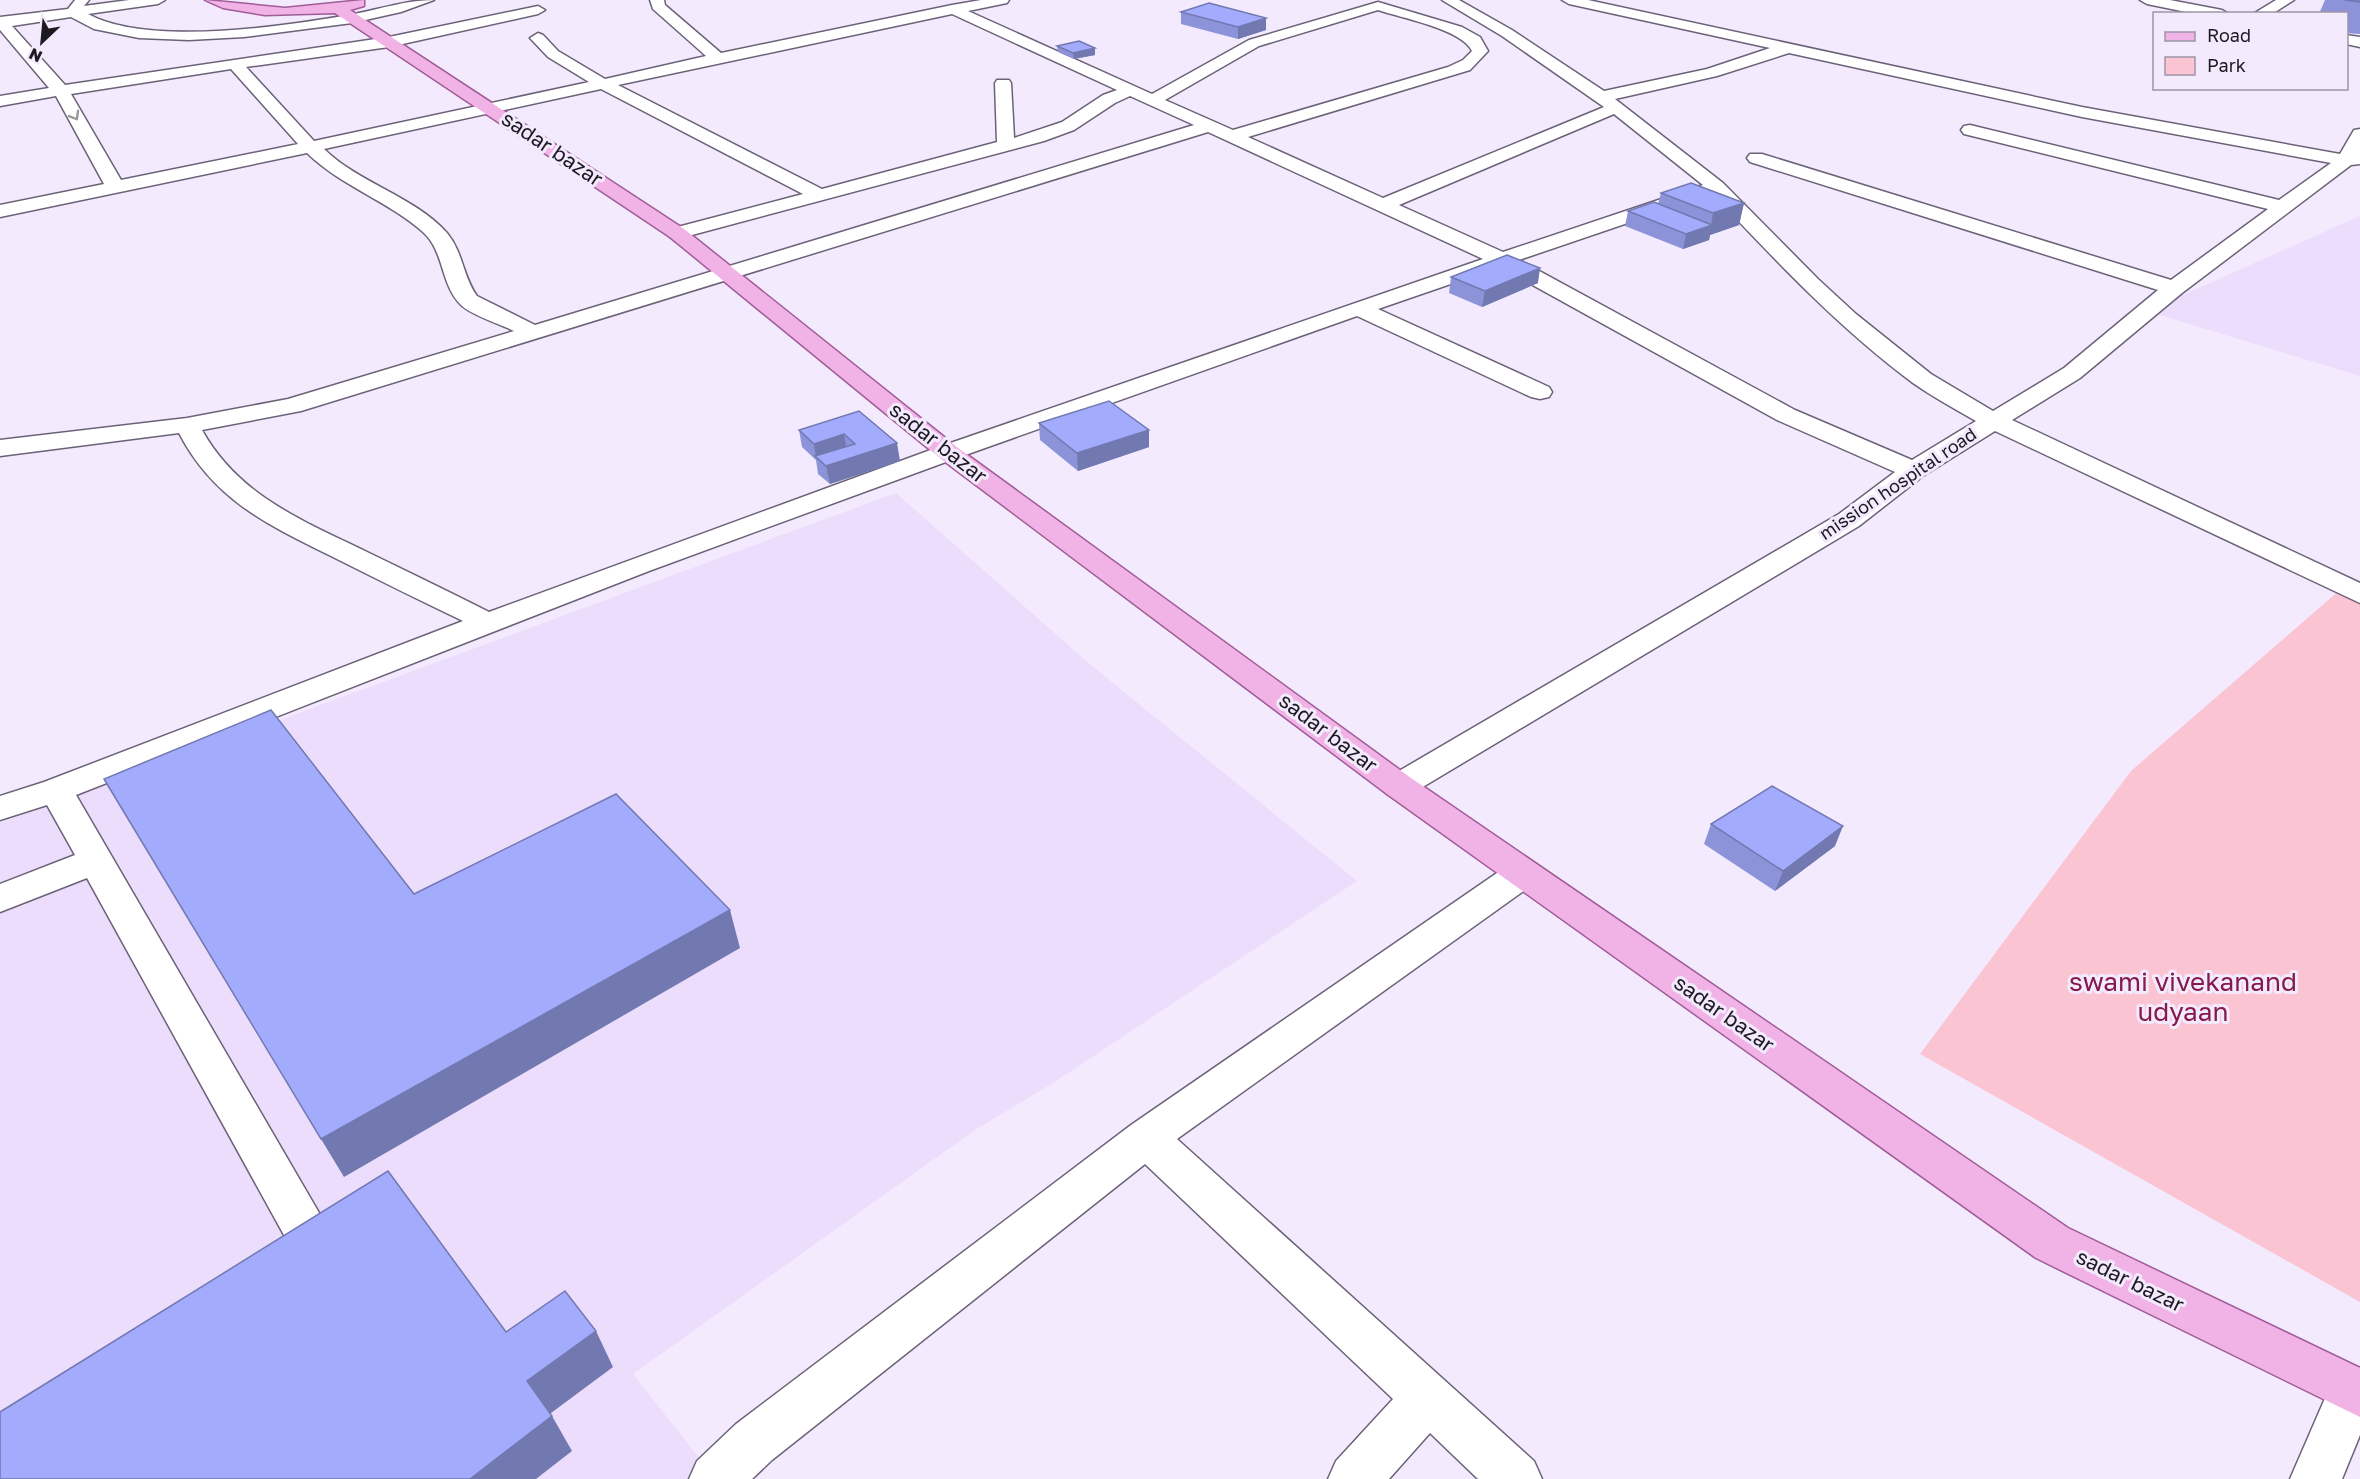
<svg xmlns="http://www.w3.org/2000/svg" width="2360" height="1479" viewBox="0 0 2360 1479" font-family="'Golos Text',sans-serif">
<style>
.built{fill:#ecddfd}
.green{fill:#fbc4d3}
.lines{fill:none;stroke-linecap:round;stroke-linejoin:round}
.minor-casing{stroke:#6c6277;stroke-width:3}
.major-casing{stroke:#a05c97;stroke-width:3}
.minor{fill:#fff;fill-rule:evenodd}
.major{fill:#f1b3e6;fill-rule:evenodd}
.wall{fill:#8c93d9}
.shaded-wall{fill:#7278b0}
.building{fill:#a3abfc;stroke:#7278b0;stroke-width:1.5}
.oneway{stroke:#99989b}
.labels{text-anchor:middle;stroke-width:6;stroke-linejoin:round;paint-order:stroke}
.far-street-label{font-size:18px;fill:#1d1921;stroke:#f3eafe}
.street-label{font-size:21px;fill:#1d1921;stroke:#f3eafe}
.near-park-label{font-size:26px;fill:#851947;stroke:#f3eafe}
</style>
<rect width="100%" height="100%" fill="#f3eafe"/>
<g class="built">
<polygon points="2360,216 2360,376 2147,311"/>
<polygon points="896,493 1092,666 1357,881 1053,1083 975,1130 633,1374 711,1473 705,1479 0,1479 0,823"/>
</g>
<polygon class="green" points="2341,589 2360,598 2360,1302 1920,1054 2131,771"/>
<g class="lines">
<g class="minor-casing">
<g id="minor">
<path d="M75 0H89L84 6 129 0H165L158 4 88 14C148 47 287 26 354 14 381 9 406 0 434 0L401 12 352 23 244 37 189 40 139 38 94 29 71 17 12 26 65 85 389 37 538 6 545 10 538 14 389 47 246 67 314 141 589 82 548 57 530 38 538 33 543 35 558 51 605 79 706 56 653 9 650 0H664L665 5 721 53 952 5 981 0H1009L1007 3 968 11 1152 94 1249 40 1378 2 1462 27 1480 37 1488 51 1470 70 1248 137 1383 198 1604 107 1502 36 1442 0H1459L1512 30 1604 91 1707 69 1770 48 1569 4 1562 0H1588L2082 107 2340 154 2354 130 2360 129V164L2351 165 2182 293 2080 378 2012 420 2360 583V603L1995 431 1923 476 1859 526 1411 794 1399 797 1387 794 1382 786 1387 778 1839 514 1895 472 1777 420 1500 267 1378 309 1549 387 1552 392 1549 397 1540 399 1531 397 1357 316 954 459 649 571 76 795 322 1218 329 1232 322 1246 306 1252 290 1246 87 878 0 912V884L75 855 47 805 0 820V796L44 782 463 621C423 602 383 582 343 562 275 528 216 504 179 433L0 456V440L187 418 288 399 514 331C500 324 471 315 461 305 440 284 445 252 423 232 388 201 341 186 307 153L0 217V205L104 184 56 96 0 106V96L49 88 0 30V17L68 9ZM1378 10C1401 18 1462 29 1472 51L1463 60 1448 67 1233 130 1165 100 1259 46ZM952 14 1117 90 1103 95 1062 122 1014 138 1011 83 1009 80H997L995 83 997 142 822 189 618 85ZM1789 53 2082 117 2331 163 2279 200 1970 125 1964 126 1961 130 1964 134 2268 209 2171 280 1762 154H1750L1747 158 1750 162 2158 290 2064 368 1993 411 1931 374 1856 314 1818 279 1723 183 1615 99 1717 76ZM231 69 298 144 121 180 71 94ZM601 89 803 194 670 229 667 233 670 237 677 239 1044 141 1074 130 1115 103 1130 96 1194 125 535 325 477 296C463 277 463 252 447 233 414 196 360 184 324 149ZM1614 114 1703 185 1503 252 1399 205ZM1208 132 1483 259 936 448 489 612C448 591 406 571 365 551 301 520 238 495 202 430L301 411ZM1713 194C1776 261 1839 328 1913 383 1933 397 1955 409 1976 421L1912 460 1795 410 1519 260Z"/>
<polygon points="2140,0 2170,0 2222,10 2229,14 2196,14 2147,4"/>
<polygon points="2276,0 2294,0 2272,14 2253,14"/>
<polygon points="2346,35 2360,37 2360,47 2346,44"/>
<polygon points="1523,860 1536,864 1541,873 1536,882 1177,1139 1534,1461 1542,1479 1478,1479 1430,1433 1389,1479 1328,1479 1336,1461 1393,1399 1145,1164 772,1460 752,1479 689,1479 697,1461 736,1424 1131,1125 1510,864"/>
<polygon points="2354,1366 2360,1368 2360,1435 2342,1479 2290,1479 2336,1373"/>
</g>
</g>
<g class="major-casing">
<polygon id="major" points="205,0 285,8 364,0 364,6 350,10 684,229 958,448 1411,778 2068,1228 2360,1368 2360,1417 2036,1258 1387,794 940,458 670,237 335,13 265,15 223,8"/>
</g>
<use href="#minor" class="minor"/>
<use href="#major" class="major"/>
</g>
<g class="wall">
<polygon points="2325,0 2360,0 2360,34 2346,33 2346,14 2319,14"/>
<polygon points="1181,12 1266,18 1266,30 1238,39 1181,24"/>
<polygon points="1057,46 1095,55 1074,59 1058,52"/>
<polygon points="1661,193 1744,203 1739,225 1710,235 1709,240 1683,249 1625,226 1628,211 1658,204"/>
<polygon points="1451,277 1538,283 1482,307 1449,293"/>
<polygon points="859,411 900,461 830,484 818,474 816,460 802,447 799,430"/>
<polygon points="1039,423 1149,430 1149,447 1078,471 1040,440"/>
<polygon points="1711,824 1835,846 1775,891 1704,844"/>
</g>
<g class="shaded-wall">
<polygon points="1266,18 1266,30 1238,39 1238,27"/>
<polygon points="1095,48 1095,55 1074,59 1073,53"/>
<polygon points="1744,203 1739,225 1710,235 1709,240 1683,249 1686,234 1711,226 1713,213"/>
<polygon points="1540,268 1538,283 1482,307 1485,291"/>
<polygon points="1149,430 1149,447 1078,471 1077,453"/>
<polygon points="844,434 847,452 816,458 814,444"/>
<polygon points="897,443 900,461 830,484 826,466"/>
<polygon points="1843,826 1835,846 1775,891 1783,871"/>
<polygon points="730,910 740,948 344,1177 321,1139"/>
<polygon points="596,1331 613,1367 547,1416 527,1381"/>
<polygon points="552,1416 572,1451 536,1479 470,1479"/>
</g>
<g class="building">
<polygon points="2345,0 2360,0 2360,2"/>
<polygon points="1209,3 1266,18 1238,27 1181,12"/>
<polygon points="1079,41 1095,48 1073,53 1057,46"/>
<polygon points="1691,183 1744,203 1713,213 1661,193"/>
<polygon points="1654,202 1712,225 1686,234 1628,211"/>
<polygon points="1507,255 1540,268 1485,291 1451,277"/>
<polygon points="1109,401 1149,430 1077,453 1039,423"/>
<polygon points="859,411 897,443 826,466 815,456 855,444 844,434 814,444 799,430"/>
<polygon points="271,710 414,894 616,794 730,910 321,1139 104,779"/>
<polygon points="1772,786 1843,826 1783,871 1711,824"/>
<polygon points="388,1171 506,1332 565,1291 596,1331 527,1381 552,1416 470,1479 0,1479 0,1412"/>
</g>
<defs><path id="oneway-chevron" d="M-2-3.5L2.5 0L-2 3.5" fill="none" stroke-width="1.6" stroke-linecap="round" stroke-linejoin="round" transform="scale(1.5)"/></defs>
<use class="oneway" href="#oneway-chevron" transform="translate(75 116) rotate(60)"/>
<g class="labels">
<g class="far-street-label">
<text transform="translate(1898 484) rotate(-34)" y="6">mission hospital road</text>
</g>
<g class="street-label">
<text transform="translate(552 149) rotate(34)" y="7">sadar bazar</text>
<text transform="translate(938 443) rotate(38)" y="7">sadar bazar</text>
<text transform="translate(1328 733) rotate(37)" y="7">sadar bazar</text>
<text transform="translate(1724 1014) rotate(35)" y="7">sadar bazar</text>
<text transform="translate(2130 1281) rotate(26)" y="7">sadar bazar</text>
</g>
<g class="near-park-label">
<text x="2183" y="991">swami vivekanand<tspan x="2183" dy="30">udyaan</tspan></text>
</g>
</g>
<rect x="2153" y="12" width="195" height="78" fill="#f3eafe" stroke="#9d96a6" stroke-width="1.5"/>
<rect x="2165" y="32" width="30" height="9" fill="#f1b3e6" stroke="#9d96a6" stroke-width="1.5"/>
<text x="2207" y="42" font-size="18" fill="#1d1921">Road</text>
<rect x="2165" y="57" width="30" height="18" fill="#fbc4d3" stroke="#9d96a6" stroke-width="1.5"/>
<text x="2207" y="72" font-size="18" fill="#1d1921">Park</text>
<g transform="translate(42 42) rotate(206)" stroke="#f3eafe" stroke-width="4.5" paint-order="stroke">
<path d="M0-4.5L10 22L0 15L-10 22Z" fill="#1d1921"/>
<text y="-9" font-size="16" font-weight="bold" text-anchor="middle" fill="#1d1921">N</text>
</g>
</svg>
